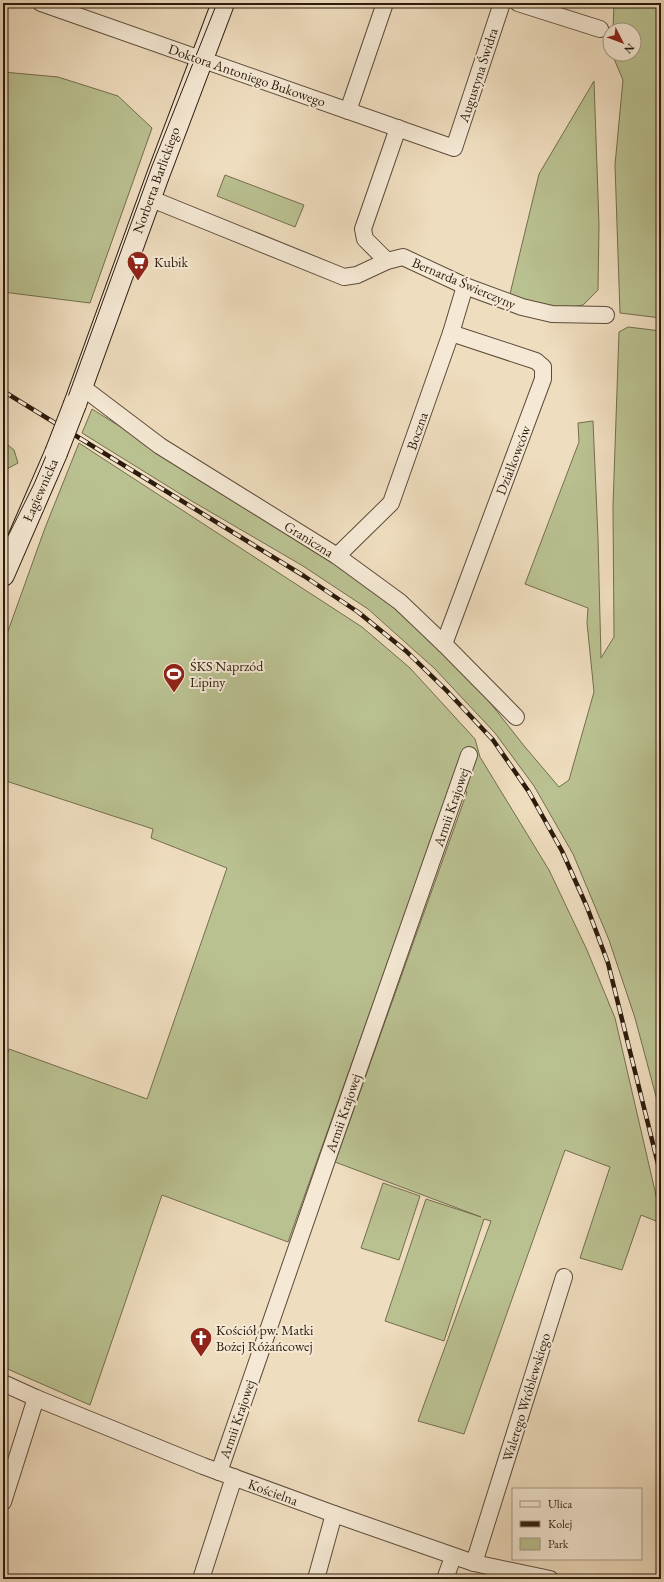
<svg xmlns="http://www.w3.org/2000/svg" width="664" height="1582" viewBox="0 0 664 1582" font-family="'EB Garamond',serif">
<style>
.green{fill:#bac191;stroke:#736e4e}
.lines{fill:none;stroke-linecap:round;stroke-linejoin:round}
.street-casing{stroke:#5d4c39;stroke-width:18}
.secondary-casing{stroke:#2c1b0c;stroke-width:24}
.street{stroke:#f5e9d5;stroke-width:16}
.secondary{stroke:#f5e9d5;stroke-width:22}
.tram{stroke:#2c1b0c;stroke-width:1}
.rail-casing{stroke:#2c1b0c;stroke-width:4.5}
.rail{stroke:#f5e9d5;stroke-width:3;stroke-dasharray:9;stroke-linecap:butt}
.secondary-bridge-casing{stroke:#2c1b0c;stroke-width:24;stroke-linecap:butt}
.secondary-bridge{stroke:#f5e9d5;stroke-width:22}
.labels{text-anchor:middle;stroke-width:4;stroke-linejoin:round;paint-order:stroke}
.street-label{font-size:14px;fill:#2c1b0c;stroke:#f5e9d5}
.poi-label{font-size:14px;fill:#2c1b0c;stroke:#f5e9d5;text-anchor:start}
</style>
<rect width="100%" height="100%" fill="#efddbf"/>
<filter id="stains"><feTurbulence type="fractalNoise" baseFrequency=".005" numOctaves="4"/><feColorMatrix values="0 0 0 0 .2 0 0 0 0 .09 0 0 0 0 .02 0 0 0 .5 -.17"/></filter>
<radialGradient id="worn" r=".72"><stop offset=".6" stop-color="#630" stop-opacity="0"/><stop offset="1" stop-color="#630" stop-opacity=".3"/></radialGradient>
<g class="green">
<polygon points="614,3 661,3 661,318 620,313 615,165 623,80 612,54 634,54 634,30 613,30"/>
<polygon points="3,72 58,77 118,96 152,128 90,303 3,292"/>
<polygon points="594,81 599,225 598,290 583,305 566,308 509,298 539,174"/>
<polygon points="225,175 304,205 295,227 217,196"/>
<polygon points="628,327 661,331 661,1115 635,1018 609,940 573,854 534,786 495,733 434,668 368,609 303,566 190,500 82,433 92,409 302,540 409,616 480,690 525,747 559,787 569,780 594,692 587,623 588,608 525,584 579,442 578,423 593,421 598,538 601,658 614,637 613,506 619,332"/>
<polygon points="3,441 14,450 18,463 3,471"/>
<polygon points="79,443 362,627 410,668 475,739 480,757 549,870 587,950 615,1018 661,1217 661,1223 641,1215 622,1270 580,1258 610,1167 565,1150 464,1434 418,1421 491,1221 484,1219 444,1341 385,1321 426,1199 481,1217 335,1162 467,792 451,785 288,1242 162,1195 90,1405 3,1367 3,1067 9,1049 147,1099 227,868 151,838 153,829 3,780 3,645 45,528"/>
<polygon points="383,1183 420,1196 399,1260 361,1248"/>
</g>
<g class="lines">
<g class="street-casing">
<g id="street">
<polyline points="41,3 454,148 502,3"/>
<polyline points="518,3 600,29"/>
<polyline points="348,111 385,3"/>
<polyline points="149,198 344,277 357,275 387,261 403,257 465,286 522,307 552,314 606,315"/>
<polyline points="387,261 365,239 363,229 398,128"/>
<polyline points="82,387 160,446 337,556 400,602 444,644 516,717"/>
<polyline points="337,556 391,503 451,333 465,286"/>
<polyline points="444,644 543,379 543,367 536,361 451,333"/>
<polyline points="3,1383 36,1398 203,1466 334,1514 474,1563 550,1579"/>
<polyline points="219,1472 328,1157 469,755"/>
<polyline points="3,1502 36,1398"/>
<polyline points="474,1563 564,1277"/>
<polyline points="201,1579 234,1477"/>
<polyline points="316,1579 334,1514"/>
<polyline points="445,1579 453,1557"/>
</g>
</g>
<g class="secondary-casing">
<g id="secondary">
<polyline points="75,404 157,178 223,3"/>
<polyline points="3,575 56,453"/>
</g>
</g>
<use href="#street" class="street"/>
<use href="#secondary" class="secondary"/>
<polyline class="tram" points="3,546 34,484 49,449 152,166 217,3"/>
<g class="rail-casing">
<polyline id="rail" points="3,391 304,576 358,612 406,651 447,691 493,740 529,792 562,851 587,907 608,963 661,1176"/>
</g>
<use href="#rail" class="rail"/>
<g class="secondary-bridge-casing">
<polyline id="secondary-bridge" points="56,453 75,404"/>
</g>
<use href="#secondary-bridge" class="secondary-bridge"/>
</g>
<defs>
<g id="supermarket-pin" transform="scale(1.15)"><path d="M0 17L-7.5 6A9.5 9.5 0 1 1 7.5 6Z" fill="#8f2418" stroke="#f5e9d5"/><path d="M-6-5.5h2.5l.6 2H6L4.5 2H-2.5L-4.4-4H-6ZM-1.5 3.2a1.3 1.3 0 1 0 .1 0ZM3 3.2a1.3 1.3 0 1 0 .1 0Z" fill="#fff"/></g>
<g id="stadium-pin" transform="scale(1.15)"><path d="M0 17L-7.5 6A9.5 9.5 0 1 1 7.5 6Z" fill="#8f2418" stroke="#f5e9d5"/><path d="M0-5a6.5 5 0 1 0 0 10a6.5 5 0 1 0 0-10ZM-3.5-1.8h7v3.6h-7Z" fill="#fff"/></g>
<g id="church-pin" transform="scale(1.15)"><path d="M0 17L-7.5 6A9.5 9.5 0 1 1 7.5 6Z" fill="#8f2418" stroke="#f5e9d5"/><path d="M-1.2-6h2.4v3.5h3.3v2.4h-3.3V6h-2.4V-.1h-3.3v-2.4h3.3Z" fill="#fff"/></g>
</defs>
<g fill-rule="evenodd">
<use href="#supermarket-pin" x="138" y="262"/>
<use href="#stadium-pin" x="174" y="674"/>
<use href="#church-pin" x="201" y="1338"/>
</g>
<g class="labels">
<g class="street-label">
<text transform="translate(247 75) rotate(19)" y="5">Doktora Antoniego Bukowego</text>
<text transform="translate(478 75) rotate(-72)" y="5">Augustyna Świdra</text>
<text transform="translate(156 180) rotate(-70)" y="5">Norberta Barlickiego</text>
<text transform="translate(464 283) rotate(23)" y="5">Bernarda Świerczyny</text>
<text transform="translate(417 431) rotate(-71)" y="5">Boczna</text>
<text transform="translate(513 460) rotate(-69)" y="5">Działkowców</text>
<text transform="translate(40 490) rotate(-66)" y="5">Łagiewnicka</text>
<text transform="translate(309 539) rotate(32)" y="5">Graniczna</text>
<text transform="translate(451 807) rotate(-71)" y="5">Armii Krajowej</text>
<text transform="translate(343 1113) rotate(-71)" y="5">Armii Krajowej</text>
<text transform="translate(526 1397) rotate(-73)" y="5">Walerego Wróblewskiego</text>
<text transform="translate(237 1419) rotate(-71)" y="5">Armii Krajowej</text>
<text transform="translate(273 1492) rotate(20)" y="5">Kościelna</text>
</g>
<g class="poi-label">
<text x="154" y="267">Kubik</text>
<text x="190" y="671">ŚKS Naprzód<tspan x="190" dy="16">Lipiny</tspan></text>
<text x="216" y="1335">Kościół pw. Matki<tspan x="216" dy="16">Bożej Różańcowej</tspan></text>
</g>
</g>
<rect width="664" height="1582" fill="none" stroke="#efddbf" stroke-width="16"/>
<rect x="4" y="4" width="656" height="1574" fill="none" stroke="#2c1b0c" stroke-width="2"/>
<rect x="8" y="8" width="648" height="1566" fill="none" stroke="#2c1b0c"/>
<rect x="512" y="1488" width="130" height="72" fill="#f5e9d5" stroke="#a59785"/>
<rect x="520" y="1501" width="20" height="6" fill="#f5e9d5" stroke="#a59785"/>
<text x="548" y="1508" font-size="12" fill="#2c1b0c">Ulica</text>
<rect x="520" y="1521" width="20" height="6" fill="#2c1b0c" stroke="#a59785"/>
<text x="548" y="1528" font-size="12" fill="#2c1b0c">Kolej</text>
<rect x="520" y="1538" width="20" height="12" fill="#bac191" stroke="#a59785"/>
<text x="548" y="1548" font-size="12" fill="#2c1b0c">Park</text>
<g transform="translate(622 42) rotate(132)"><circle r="19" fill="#f5e9d5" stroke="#a59785"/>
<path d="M0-3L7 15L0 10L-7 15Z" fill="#8f2418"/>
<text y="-6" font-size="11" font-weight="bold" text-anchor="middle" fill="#2c1b0c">N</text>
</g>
<rect width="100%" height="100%" filter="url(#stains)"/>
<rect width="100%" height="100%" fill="url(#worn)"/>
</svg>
